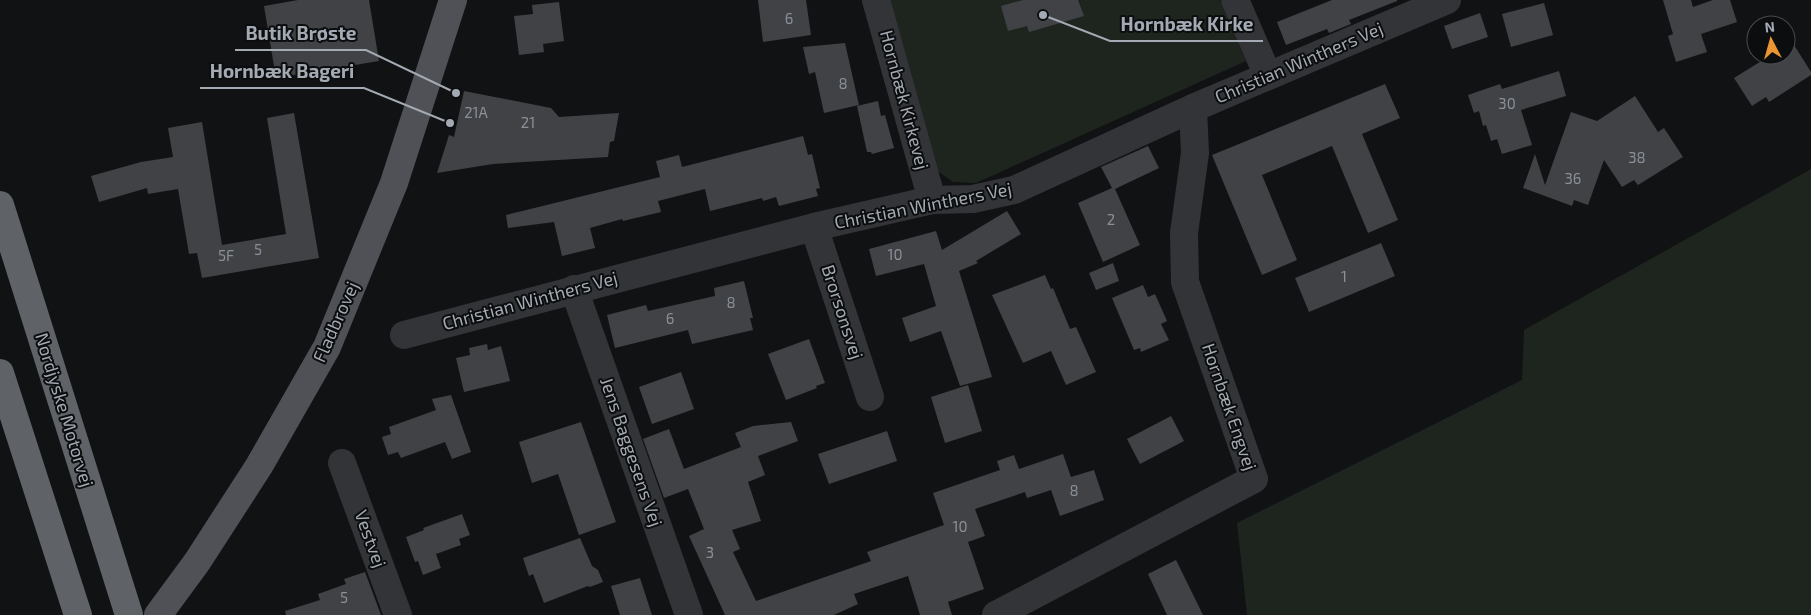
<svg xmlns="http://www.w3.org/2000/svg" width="1811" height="615" viewBox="0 0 1811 615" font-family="'Exo 2',sans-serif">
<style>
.green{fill:#1e251e}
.building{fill:#404246}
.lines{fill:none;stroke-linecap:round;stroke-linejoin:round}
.minor{stroke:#333438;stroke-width:28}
.major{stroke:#4f5157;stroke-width:28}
.highway{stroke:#5f6368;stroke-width:28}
.labels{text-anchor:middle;stroke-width:4;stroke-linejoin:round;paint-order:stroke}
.number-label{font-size:15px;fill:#8a9098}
.street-label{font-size:18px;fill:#a3aab3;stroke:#0c0d0e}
.leader{fill:none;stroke:#a3aab3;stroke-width:2}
.callout-dot{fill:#a3aab3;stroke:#0c0d0e;stroke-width:2}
.callout-label{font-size:19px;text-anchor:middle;font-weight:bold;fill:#a3aab3;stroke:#0c0d0e;stroke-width:4;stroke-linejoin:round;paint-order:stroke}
</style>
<rect width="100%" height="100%" fill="#111213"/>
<g class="green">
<polygon points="890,0 1220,0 1246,61 976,183 953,182 936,170"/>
<polygon points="1811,169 1811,615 1247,615 1237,523 1522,380 1524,330"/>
</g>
<g class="building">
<polygon points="298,0 369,0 379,61 276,78 264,6"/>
<polygon points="758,0 806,0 811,35 763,42"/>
<polygon points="1023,0 1078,0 1084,16 1029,32 1027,26 1008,31 1001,6"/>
<polygon points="1332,0 1397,0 1397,1 1349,20 1351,24 1329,33 1327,29 1286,45 1277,22"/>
<polygon points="1663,0 1691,0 1693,7 1713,0 1730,0 1737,22 1701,34 1707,52 1676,62 1668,36 1673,34"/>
<polygon points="559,2 564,41 543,44 544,52 519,55 514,16 533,14 532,5"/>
<polygon points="1544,3 1553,35 1511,47 1502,14"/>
<polygon points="1480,13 1488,37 1452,49 1444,26"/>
<polygon points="845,43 859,105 824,113 815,72 809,74 803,47"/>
<polygon points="1789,44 1791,47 1794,45 1811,72 1811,75 1769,102 1766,97 1752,106 1734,78 1771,55 1786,55 1786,46"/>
<polygon points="1559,71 1566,96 1521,110 1532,145 1502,154 1497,139 1491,141 1486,125 1483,126 1479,111 1474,113 1468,95 1500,84 1502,89"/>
<polygon points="1385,84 1400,118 1362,134 1398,220 1368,233 1332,146 1262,175 1297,260 1262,275 1212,155"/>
<polygon points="464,91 551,108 559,117 619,113 614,141 610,142 608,157 493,164 437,173 449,135 454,137"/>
<polygon points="1635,96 1658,132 1664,128 1683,157 1638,185 1634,180 1622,187 1604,160 1588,205 1574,200 1572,206 1523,188 1535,154 1545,185 1571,112 1597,121"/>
<polygon points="878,101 881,116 885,115 894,148 872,154 871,152 867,152 857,106"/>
<polygon points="294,113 319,258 202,278 197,253 189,254 178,189 148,194 147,188 99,202 91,176 141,162 173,157 168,128 202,122 222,245 286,234 267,118"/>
<polygon points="803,136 808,155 812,154 820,188 816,189 818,196 779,206 776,197 763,201 762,198 710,211 705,189 658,201 661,212 623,221 622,219 590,228 595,248 562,256 554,222 508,228 506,215 660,177 656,161 679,155 682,167"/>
<polygon points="1148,146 1159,168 1115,189 1140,245 1103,262 1078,203 1112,188 1101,167"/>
<polygon points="1007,211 1021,234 976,261 978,263 959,271 992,377 960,386 941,331 910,342 902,318 936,306 924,264 876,276 869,249 936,231 942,250"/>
<polygon points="1381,243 1395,276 1309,312 1295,278"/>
<polygon points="1113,263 1119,281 1096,290 1089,273"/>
<polygon points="1045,275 1051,289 1053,288 1070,329 1076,327 1096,372 1066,385 1051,351 1023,363 992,295"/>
<polygon points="744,281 753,318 750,318 753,330 692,344 688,330 615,348 607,315 646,305 648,311 715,296 714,288"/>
<polygon points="1143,285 1148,297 1155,294 1167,321 1161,324 1169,340 1141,352 1140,348 1134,350 1112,298"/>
<polygon points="809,339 825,383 816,386 817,388 786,400 768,354"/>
<polygon points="487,344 488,350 501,346 510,381 464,392 456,358 470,355 469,348"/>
<polygon points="681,372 694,409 652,424 639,387"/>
<polygon points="968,385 982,431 945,443 931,397"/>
<polygon points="451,395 471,452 452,459 445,442 401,458 398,452 388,455 382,437 391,434 389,427 436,410 432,399"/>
<polygon points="1171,416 1184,441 1140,464 1127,439"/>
<polygon points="581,422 616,522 579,535 558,474 532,483 519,442"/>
<polygon points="791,422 798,441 758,456 765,475 748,482 761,521 732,530 740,549 733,552 756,601 871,561 867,552 944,525 933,493 1000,470 997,461 1014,455 1019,469 1063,454 1071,477 1094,470 1104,500 1060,516 1051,490 1027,498 1025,492 975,509 985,536 968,542 984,589 948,602 952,615 920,615 908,576 854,594 858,604 834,615 725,615 689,536 704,529 688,489 664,498 643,439 669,429 684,469 741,447 735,433 753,426"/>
<polygon points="887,431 897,461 829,484 818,454"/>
<polygon points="462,514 470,535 459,539 461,545 436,554 441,568 423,575 418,561 415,562 406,537 424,530 423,528"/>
<polygon points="580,538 592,566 598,570 603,582 590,587 588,586 544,603 533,574 529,576 523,558"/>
<polygon points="1176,560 1203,615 1167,615 1148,574"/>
<polygon points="365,572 381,615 286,615 285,611 320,600 318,594 346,584 344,579"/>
<polygon points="640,578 652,615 620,615 611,586"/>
</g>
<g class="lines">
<g class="minor">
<polyline points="876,0 932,200"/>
<polyline points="1235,0 1268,76"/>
<polyline points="814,227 870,397"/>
<polyline points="574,289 689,615"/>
<polyline points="404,335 814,227 932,200 973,199 1014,190 1193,108 1447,0"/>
<polyline points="342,463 398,615"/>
<polyline points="996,615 1254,479 1185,282 1184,233 1195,153 1193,108"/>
</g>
<polyline class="major" points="158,615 197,562 259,466 327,347 394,183 453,0"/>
<g class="highway">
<polyline points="0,205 129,615"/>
<polyline points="0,373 78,615"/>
</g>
</g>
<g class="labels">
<g class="number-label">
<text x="789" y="24">6</text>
<text x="843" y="89">8</text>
<text x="1507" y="109">30</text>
<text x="476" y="118">21A</text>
<text x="528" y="128">21</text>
<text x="1637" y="163">38</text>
<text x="1573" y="184">36</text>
<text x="1111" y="225">2</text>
<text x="258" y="255">5</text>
<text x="895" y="260">10</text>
<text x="226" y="261">5F</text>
<text x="1344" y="282">1</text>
<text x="731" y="308">8</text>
<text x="670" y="324">6</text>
<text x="1074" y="496">8</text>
<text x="960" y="532">10</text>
<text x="710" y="558">3</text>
<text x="344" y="603">5</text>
</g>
<g class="street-label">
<text transform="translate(1299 63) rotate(-23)" y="6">Christian Winthers Vej</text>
<text transform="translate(904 100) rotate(75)" y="6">Hornbæk Kirkevej</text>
<text transform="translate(923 206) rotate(-11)" y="6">Christian Winthers Vej</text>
<text transform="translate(530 301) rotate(-15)" y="6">Christian Winthers Vej</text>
<text transform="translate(842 312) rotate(72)" y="6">Brorsonsvej</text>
<text transform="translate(336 322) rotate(-66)" y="6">Fladbrovej</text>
<text transform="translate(1229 407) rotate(71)" y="6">Hornbæk Engvej</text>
<text transform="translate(64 410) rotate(73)" y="6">Nordjyske Motorvej</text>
<text transform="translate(631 452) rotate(71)" y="6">Jens Baggesens Vej</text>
<text transform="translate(370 539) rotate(70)" y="6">Vestvej</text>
</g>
</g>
<path class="leader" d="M1043 15L1110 41H1263M456 93L366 50H235M450 123L364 88H200"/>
<g class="callout-dot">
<circle cx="1043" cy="15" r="5"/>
<circle cx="456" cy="93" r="5"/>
<circle cx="450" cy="123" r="5"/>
</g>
<g class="callout-label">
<text x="1187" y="31">Hornbæk Kirke</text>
<text x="301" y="40">Butik Brøste</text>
<text x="282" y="78">Hornbæk Bageri</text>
</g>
<g transform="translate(1771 40) rotate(354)"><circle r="24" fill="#0c0d0e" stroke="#484c50"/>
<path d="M0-4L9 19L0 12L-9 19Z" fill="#ea9532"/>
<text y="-8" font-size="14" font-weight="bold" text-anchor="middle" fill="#a3aab3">N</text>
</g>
</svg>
